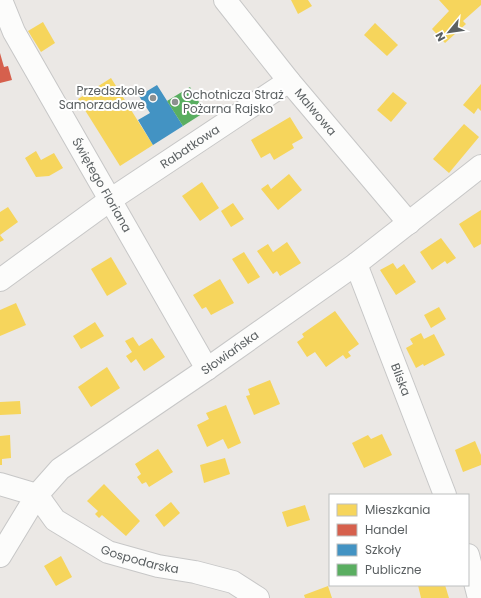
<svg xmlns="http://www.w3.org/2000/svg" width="481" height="598" viewBox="0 0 481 598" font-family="Poppins,sans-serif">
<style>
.homes{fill:#f6d55c}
.shops{fill:#d6604d}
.schools{fill:#4393c3}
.public{fill:#5aae61}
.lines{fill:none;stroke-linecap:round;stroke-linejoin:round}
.minor-casing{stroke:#c7c7c7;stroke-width:24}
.minor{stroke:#fcfcfb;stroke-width:22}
.poi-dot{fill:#8d9090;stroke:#fff;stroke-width:1.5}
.labels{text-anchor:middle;stroke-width:4;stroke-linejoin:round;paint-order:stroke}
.poi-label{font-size:12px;fill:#5b6062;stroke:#fff;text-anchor:end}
.street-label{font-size:12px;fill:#5b6062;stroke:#fff}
</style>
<rect width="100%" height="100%" fill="#ebe8e5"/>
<g class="homes">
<polygon points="291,0 308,0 312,6 298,14"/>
<polygon points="439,0 481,0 481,5 463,21 466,24 445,43 432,29 449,11"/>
<polygon points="43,22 55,43 41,52 28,31"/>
<polygon points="375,23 398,45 387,56 364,35"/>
<polygon points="111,78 153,145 120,166 78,99"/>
<polygon points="481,84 481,111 478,108 474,114 463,105"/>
<polygon points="393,92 407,103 391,122 377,110"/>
<polygon points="290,117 303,138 292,144 294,148 274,160 270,153 261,158 251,140"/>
<polygon points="464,124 479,137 449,173 433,159"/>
<polygon points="36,151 41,160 54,153 63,168 49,176 36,177 25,158"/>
<polygon points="289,174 302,190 278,210 261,189 268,184 271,189"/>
<polygon points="202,182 219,208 200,221 182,196"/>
<polygon points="233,203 244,219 231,227 221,211"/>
<polygon points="8,207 18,222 0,235 4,240 0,242 0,212"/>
<polygon points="481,210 481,244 474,248 459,224"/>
<polygon points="441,238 456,258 447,264 445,261 432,270 420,252"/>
<polygon points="287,242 301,263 280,276 277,271 273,274 257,251 268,244 273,252"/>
<polygon points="244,252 260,277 248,284 232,259"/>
<polygon points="111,257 127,284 107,296 91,269"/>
<polygon points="393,263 397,269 404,264 416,282 396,295 380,270"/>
<polygon points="220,279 234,303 211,315 206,307 202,309 193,295"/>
<polygon points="16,303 26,325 0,336 0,310"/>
<polygon points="439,307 446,319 431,328 424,315"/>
<polygon points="335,311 359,344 348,352 351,356 346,359 343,355 326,367 315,352 307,357 297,342 304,337 302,334"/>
<polygon points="95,322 104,336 81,349 73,336"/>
<polygon points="421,333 424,339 434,334 445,355 424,366 423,364 416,368 406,348 413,344 410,339"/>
<polygon points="133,337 139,346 152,338 165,357 144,371 136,359 131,363 126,356 132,352 125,341"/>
<polygon points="107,367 120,388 91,407 78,387"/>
<polygon points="270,380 280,404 254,415 246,396 250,395 248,389"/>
<polygon points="20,401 21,414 0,415 0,402"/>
<polygon points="226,405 241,443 228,449 223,439 207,447 197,425 209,419 206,413"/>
<polygon points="382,434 392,455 364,468 352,443 368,435 371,439"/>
<polygon points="10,435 11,458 2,459 2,465 0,465 0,436"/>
<polygon points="475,441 481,455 481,465 463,472 455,450"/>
<polygon points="158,449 173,472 149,487 146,482 142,484 137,477 141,474 135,464"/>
<polygon points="225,458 230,474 204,483 200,465"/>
<polygon points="104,484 140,521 126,536 102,515 99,518 95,514 98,511 87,501"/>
<polygon points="171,502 180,513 164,527 155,515"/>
<polygon points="305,505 310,520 287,527 282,512"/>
<polygon points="61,556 72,577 56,586 44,566"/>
<polygon points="418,585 445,585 449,598 421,598"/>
<polygon points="328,586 332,598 305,598 304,595"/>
</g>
<polygon class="shops" points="0,53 4,67 8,66 12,80 0,83"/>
<polygon class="schools" points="157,85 183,126 153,145 138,120 150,113 139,96"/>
<polygon class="public" points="190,87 205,112 183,126 167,101"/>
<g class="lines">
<g class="minor-casing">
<g id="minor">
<path id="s1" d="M1 0 14 32 207 369"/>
<path id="s2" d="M225 0 289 81 409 223"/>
<path id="s3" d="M356 264 445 495"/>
<path id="s4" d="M0 280 110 200 289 81"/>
<path id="s5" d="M0 484 37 495 55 520 108 552 158 566 195 572 233 582 258 598"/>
<polyline points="468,555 479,598"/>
<path id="s6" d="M0 556 37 495 60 469 207 369 356 264 481 166"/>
</g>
</g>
<use href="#minor" class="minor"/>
</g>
<g class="poi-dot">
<circle cx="153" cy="98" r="4"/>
<circle cx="175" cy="102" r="4"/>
</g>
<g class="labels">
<g class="poi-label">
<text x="145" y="95">Przedszkole<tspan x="145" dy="14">Samorzadowe</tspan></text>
<text x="183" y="99" text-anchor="start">Ochotnicza Straż<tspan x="183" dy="14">Pożarna Rajsko</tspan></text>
</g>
<g class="street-label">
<text dy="4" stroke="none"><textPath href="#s2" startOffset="144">Malwowa</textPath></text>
<text dy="4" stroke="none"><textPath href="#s4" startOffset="232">Rabatkowa</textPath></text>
<text dy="4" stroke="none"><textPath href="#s1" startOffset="211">Świętego Floriana</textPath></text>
<text dy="4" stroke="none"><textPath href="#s6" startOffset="312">Słowiańska</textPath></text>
<text dy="4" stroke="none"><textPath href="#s3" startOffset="124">Bliska</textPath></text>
<text dy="4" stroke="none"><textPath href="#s5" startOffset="164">Gospodarska</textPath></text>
</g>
</g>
<rect x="329" y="494" width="140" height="92" fill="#ffffff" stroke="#bdbfc0"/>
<rect x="337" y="504" width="20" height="12" fill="#f6d55c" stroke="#bdbfc0"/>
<text x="365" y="514" font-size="12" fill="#5b6062">Mieszkania</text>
<rect x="337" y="524" width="20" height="12" fill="#d6604d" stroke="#bdbfc0"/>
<text x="365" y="534" font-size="12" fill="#5b6062">Handel</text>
<rect x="337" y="544" width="20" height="12" fill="#4393c3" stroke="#bdbfc0"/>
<text x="365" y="554" font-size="12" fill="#5b6062">Szkoły</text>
<rect x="337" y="564" width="20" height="12" fill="#5aae61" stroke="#bdbfc0"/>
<text x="365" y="574" font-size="12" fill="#5b6062">Publiczne</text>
<g transform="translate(449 32) rotate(241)" stroke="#ffffff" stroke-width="3" paint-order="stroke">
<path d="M0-3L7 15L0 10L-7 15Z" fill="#5b6062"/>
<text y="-6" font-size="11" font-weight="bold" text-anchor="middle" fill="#5b6062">N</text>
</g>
</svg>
